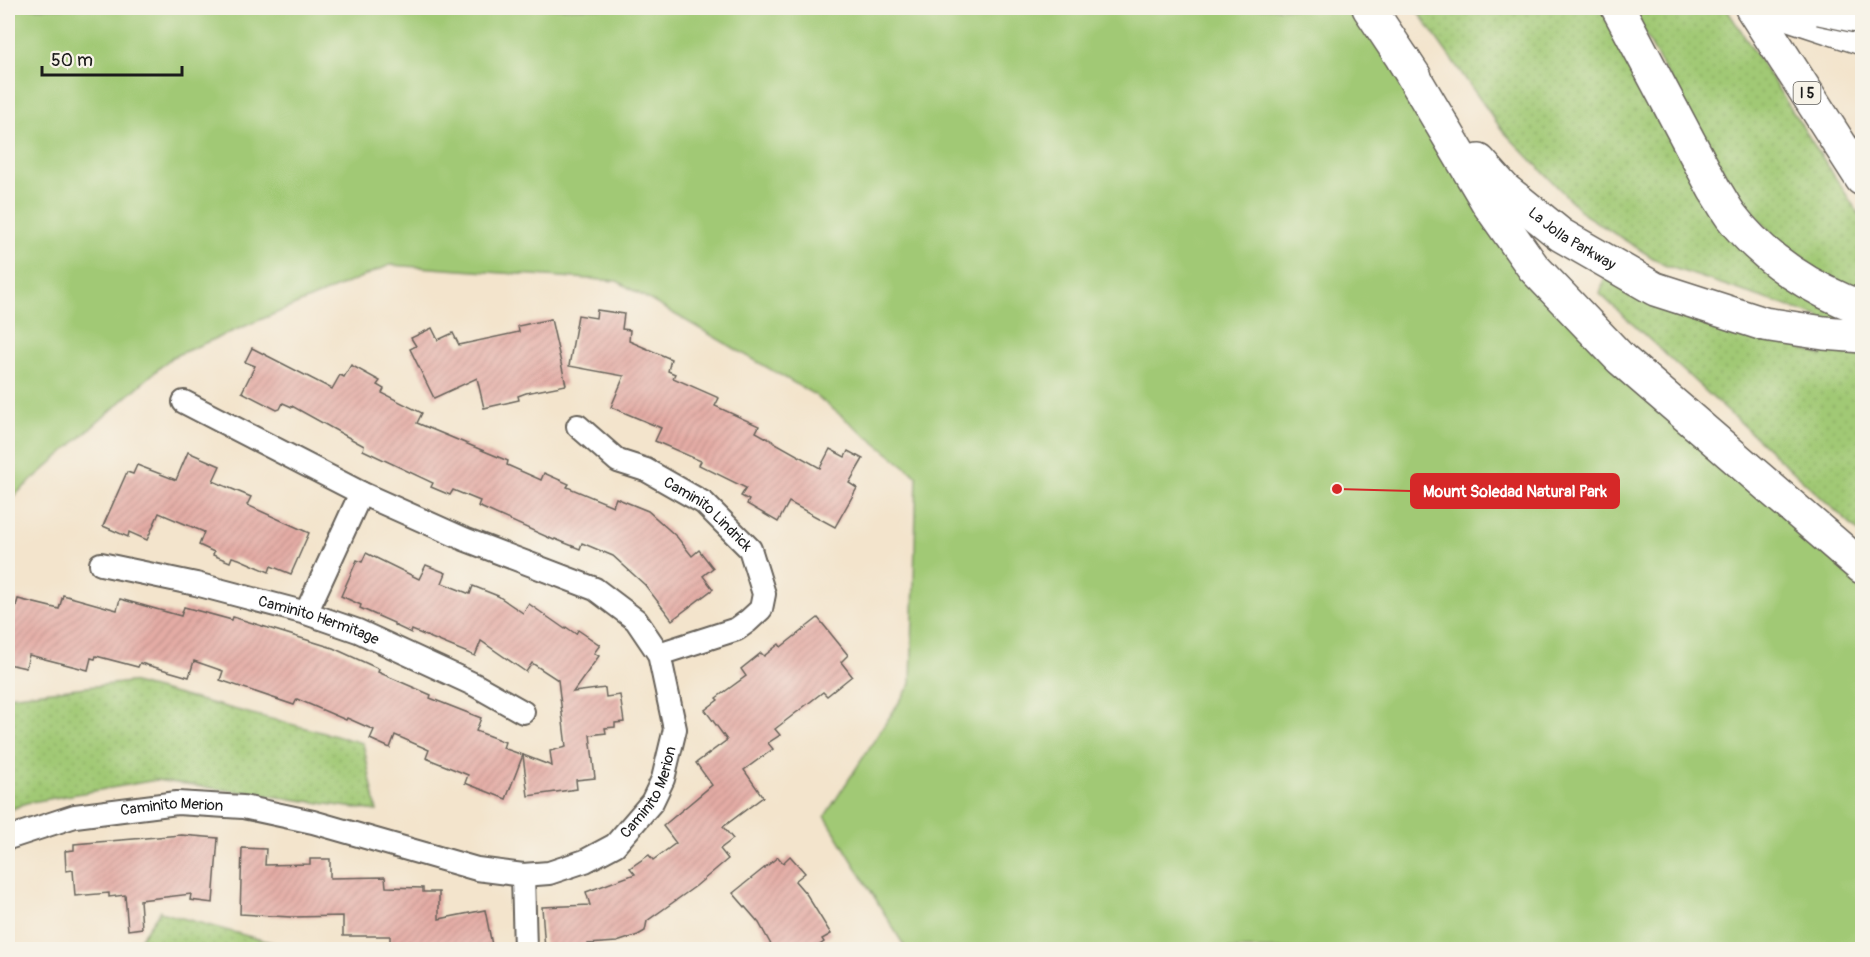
<svg xmlns="http://www.w3.org/2000/svg" width="1870" height="957" viewBox="0 0 1870 957" font-family="Pangolin,sans-serif">
<style>
.grass{fill:url(#grass-dots);stroke:#5e7248;stroke-width:1.5}
.park{fill:#a1c975;stroke:#5e7248;stroke-width:1.5}
.building{fill:url(#building-hatch)}
.lines{fill:none;stroke-linecap:round;stroke-linejoin:round}
.minor-casing{stroke:#67625a;stroke-width:26}
.highway-casing{stroke:#67625a;stroke-width:36}
.minor{stroke:#fff;stroke-width:22}
.highway{stroke:#fff;stroke-width:33}
.highway-bridge-casing{stroke:#67625a;stroke-width:36;stroke-linecap:butt}
.highway-bridge{stroke:#fff;stroke-width:33}
.labels{text-anchor:middle;stroke-width:4.5;stroke-linejoin:round;paint-order:stroke}
.shield{fill:#f7f3e8;stroke:#5e5c59;stroke-width:1.5}
.shield-label{font-size:14px;font-weight:bold;fill:#1c1c1c}
.street-label{font-size:15px;fill:#1c1c1c;stroke:#f7f3e8}
.leader{fill:none;stroke:#d62828;stroke-width:2}
.callout-dot{fill:#d62828;stroke:#f7f3e8;stroke-width:2}
.callout{fill:#d62828;stroke:#d62828;stroke-width:2}
.callout-label{font-size:16px;text-anchor:middle;font-weight:bold;fill:#fff}
</style>
<defs>
<pattern id="grass-dots" width="8" height="8" patternUnits="userSpaceOnUse" patternTransform="scale(1.5)"><rect width="8" height="8" fill="#a1c975"/><path d="M2 2h.1M6 6h.1" fill="none" stroke="#8aac65" stroke-width="1.8" stroke-linecap="round"/></pattern>
<pattern id="building-hatch" width="6" height="6" patternUnits="userSpaceOnUse" patternTransform="scale(1.5)"><rect width="6" height="6" fill="#e4aca5"/><path d="M-1 1l2-2M0 6l6-6M5 7l2-2" fill="none" stroke="#c3938d"/></pattern>
</defs>
<rect width="100%" height="100%" fill="#f7f3e8"/>
<filter id="ink" filterUnits="userSpaceOnUse"><feTurbulence type="fractalNoise" baseFrequency=".0167" numOctaves="2"/><feDisplacementMap in="SourceGraphic" scale="12" xChannelSelector="R" yChannelSelector="G"/><feConvolveMatrix kernelMatrix="1 2 1 2 8 2 1 2 1" color-interpolation-filters="sRGB"/></filter>
<filter id="wash" filterUnits="userSpaceOnUse"><feTurbulence type="fractalNoise" baseFrequency=".008" numOctaves="4" result="noise"/><feDisplacementMap in="SourceGraphic" scale="24" xChannelSelector="R" yChannelSelector="G"/><feGaussianBlur stdDeviation="1.35" result="paint"/><feColorMatrix in="noise" values="0 0 0 0 0 0 0 0 0 0 0 0 0 0 0 0 0 1.4 0 .05"/><feComposite in="paint" operator="in"/></filter>
<g filter="url(#wash)">
<rect width="100%" height="100%" fill="#f3e4cc"/>
<g class="grass">
<polygon points="1415,8 1605,8 1703,190 1791,255 1744,202 1704,142 1631,8 1726,8 1862,219 1861,266 1862,290 1862,535 1600,294 1605,276 1822,356 1820,317 1664,265 1585,215 1502,130"/>
<polygon points="130,682 363,743 377,811 156,780 26,803 8,811 8,696"/>
<polygon points="160,911 160,912 295,949 146,949 140,939"/>
</g>
<polygon class="park" points="8,8 1351,8 1567,311 1862,587 1862,949 906,949 825,816 911,684 917,476 815,395 617,281 390,265 172,357 8,501"/>
<g id="blocks">
<g class="building">
<polygon points="597,310 624,314 622,329 630,330 629,341 671,359 668,371 675,374 673,378 719,398 715,406 759,426 756,432 820,468 830,449 845,457 848,451 863,459 849,483 857,488 835,527 789,502 778,522 747,504 749,500 741,496 746,488 699,465 701,461 655,441 661,428 611,407 624,376 569,366 578,315 596,318"/>
<polygon points="551,319 566,385 526,393 518,396 519,400 484,408 477,378 434,398 410,349 416,346 411,338 432,328 438,340 453,333 459,345 519,332 518,326"/>
<polygon points="252,348 332,389 340,375 344,377 351,365 380,381 377,385 384,389 382,393 422,413 417,423 508,461 507,465 541,480 544,473 569,484 567,487 613,506 616,498 648,511 677,537 692,556 699,550 713,568 703,576 713,589 672,620 645,585 613,556 582,543 580,549 555,539 554,540 478,506 480,501 453,490 450,495 431,487 433,483 363,450 364,446 292,406 292,407 283,403 280,409 277,410 242,392 255,366 245,362"/>
<polygon points="188,452 220,466 213,481 251,497 247,505 309,533 291,574 271,566 269,572 239,559 232,557 230,562 213,555 214,552 199,545 204,532 159,513 147,540 129,532 128,537 103,526 127,472 133,474 137,465 176,480"/>
<polygon points="366,553 419,579 426,565 446,573 442,583 470,594 473,586 498,596 523,613 529,604 565,629 566,627 576,634 578,630 600,645 594,653 599,656 573,692 605,688 606,697 620,695 624,722 615,723 615,727 605,728 606,733 590,735 595,778 576,780 577,789 528,796 523,755 552,766 550,751 566,747 558,680 532,663 526,672 481,641 475,656 412,630 411,633 394,625 394,623 360,608 361,605 341,596 357,560 362,562"/>
<polygon points="63,595 117,610 120,599 181,616 184,607 232,620 233,617 333,648 379,669 378,672 431,695 430,698 481,718 476,731 505,742 503,748 523,755 506,799 465,783 468,775 426,758 429,750 395,735 390,748 370,739 374,730 347,718 346,720 297,699 294,705 220,680 223,671 194,661 189,677 140,663 138,667 96,656 95,659 91,658 88,670 29,655 26,668 8,664 8,623 11,624 18,599 59,609"/>
<polygon points="818,618 848,655 841,662 852,676 827,696 823,692 775,729 780,735 768,743 773,749 744,770 763,797 723,827 733,839 720,849 728,859 696,886 647,921 645,931 638,935 617,942 588,944 588,946 582,947 582,950 545,950 542,907 590,905 586,892 635,874 630,868 649,855 653,860 676,843 663,826 712,785 696,763 727,740 705,710 718,700 716,698 746,676 741,669 761,653 764,656 779,644 781,647"/>
<polygon points="181,835 218,838 213,903 190,900 191,894 140,900 142,928 128,930 125,895 109,897 109,893 75,896 73,870 66,871 65,851 74,850 74,844"/>
<polygon points="242,848 266,849 265,865 310,864 310,859 330,859 330,878 385,877 386,887 423,888 423,892 439,892 439,919 485,910 493,950 395,950 390,949 390,936 343,936 343,916 291,917 240,914"/>
<polygon points="790,856 805,873 795,881 807,895 831,934 822,939 824,942 812,950 774,950 759,923 733,893 778,857 783,863"/>
</g>
</g>
</g>
<g filter="url(#ink)">
<use href="#blocks" fill-opacity="0" stroke="#67625a" stroke-width="1.5"/>
<g class="lines">
<g class="minor-casing">
<g id="minor">
<path id="s1" d="M578 426 618 461 646 470 704 503 750 549 764 594 761 609 748 621 737 629 659 654"/>
<path id="s2" d="M101 564 196 584 306 613 358 631 475 685 523 712"/>
<polyline points="306,613 361,493"/>
<path id="s3" d="M8 838 75 816 177 803 243 807 313 822 477 869 523 875 549 873 585 861 615 845 652 802 663 779 675 729 659 654 636 620 595 589 464 539 361 493 184 402"/>
<polyline points="523,875 525,950"/>
</g>
</g>
<g class="highway-casing">
<g id="highway">
<polyline points="1369,8 1415,77"/>
<path d="M1618 8 1714 189C1720 198 1725 208 1731 216 1763 259 1813 290 1862 308"/>
<polyline points="1752,8 1862,179"/>
<polyline points="1771,8 1862,38"/>
<polyline points="1403,59 1490,206 1533,267 1621,359 1862,567"/>
<path id="s4" d="M1479 161 1504 189 1561 235 1655 289 1764 324 1824 333 1862 336"/>
</g>
</g>
<use href="#minor" class="minor"/>
<use href="#highway" class="highway"/>
<g class="highway-bridge-casing">
<polyline id="highway-bridge" points="1820,8 1862,17"/>
</g>
<use href="#highway-bridge" class="highway-bridge"/>
</g>
</g>
<g class="labels">
<rect class="shield" x="1793.5" y="82" width="27" height="22" rx="4.5"/>
<g class="shield-label">
<text x="1807" y="98">I 5</text>
</g>
<g class="street-label">
<text dy="5" stroke="none"><textPath href="#s4" startOffset="122">La Jolla Parkway</textPath></text>
<text dy="5" stroke="none"><textPath href="#s1" startOffset="159">Caminito Lindrick</textPath></text>
<text dy="5" stroke="none"><textPath href="#s2" startOffset="225">Caminito Hermitage</textPath></text>
<text dy="5" stroke="none"><textPath href="#s3" startOffset="690">Caminito Merion</textPath></text>
<text dy="5" stroke="none"><textPath href="#s3" startOffset="168">Caminito Merion</textPath></text>
</g>
</g>
<path class="leader" d="M1337 489L1411 491"/>
<circle class="callout-dot" cx="1337" cy="489" r="6"/>
<rect class="callout" x="1411" y="474" width="208" height="34" rx="6"/>
<g class="callout-label">
<text x="1515" y="497">Mount Soledad Natural Park</text>
</g>
<rect width="1870" height="957" fill="none" stroke="#f7f3e8" stroke-width="30"/>
<path d="M42 66v9h140v-9" fill="none" stroke="#1c1c1c" stroke-width="3"/>
<text x="51" y="66" font-size="18" fill="#1c1c1c" stroke="#f7f3e8" stroke-width="4.5" paint-order="stroke">50 m</text>
</svg>
